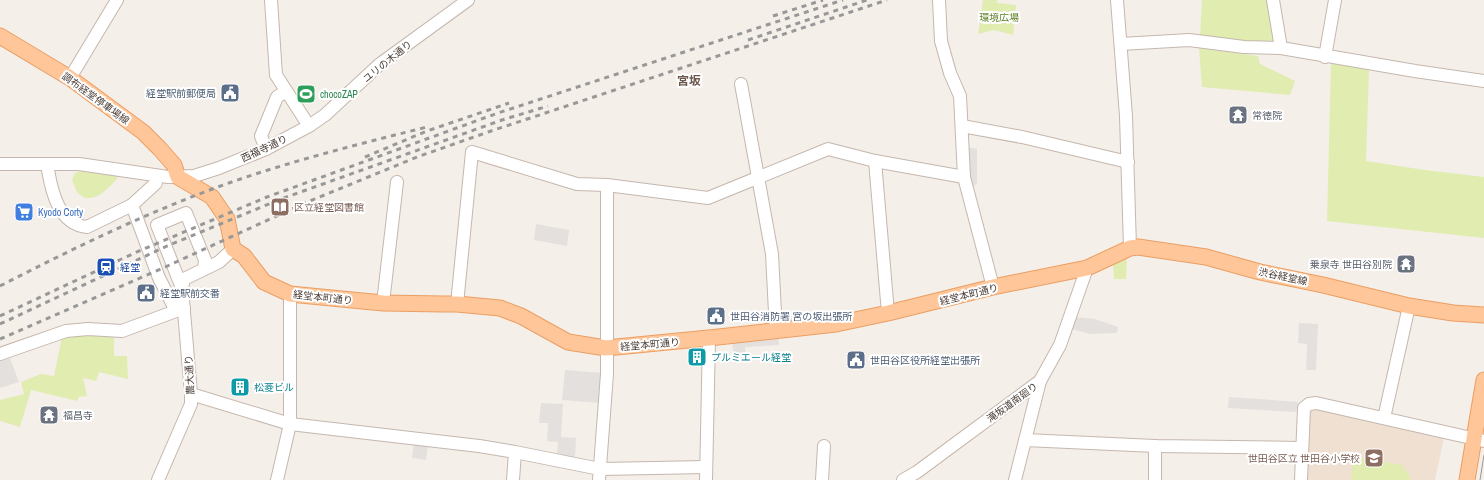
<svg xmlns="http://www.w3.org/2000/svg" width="1484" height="480" viewBox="0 0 1484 480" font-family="'Archivo Narrow','Noto Sans JP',sans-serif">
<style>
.education{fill:#efe0d2}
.green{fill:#e0ecb0}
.parking{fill:#e4e0de}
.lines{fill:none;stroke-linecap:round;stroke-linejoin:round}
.minor-casing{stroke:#c5b7ae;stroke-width:14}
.major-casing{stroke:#eb9e62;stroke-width:17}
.minor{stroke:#fff;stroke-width:12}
.major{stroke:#ffc799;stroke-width:15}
.tram{stroke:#989898;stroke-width:1}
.rail{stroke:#989898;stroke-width:3;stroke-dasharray:5 5;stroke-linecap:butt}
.labels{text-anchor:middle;stroke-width:4;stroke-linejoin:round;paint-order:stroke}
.park-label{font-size:10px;fill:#5f8026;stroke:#fff}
.street-label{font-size:10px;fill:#4a3d37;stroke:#fff}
.service-label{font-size:10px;fill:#4e5e75;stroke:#fff;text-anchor:start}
.leisure-label{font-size:10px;fill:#27864d;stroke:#fff;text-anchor:start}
.worship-label{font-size:10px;fill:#5b616d;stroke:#fff;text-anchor:start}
.education-label{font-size:10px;fill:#785e54;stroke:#fff;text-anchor:start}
.shop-label{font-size:10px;fill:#366cbe;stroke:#fff;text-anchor:start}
.transit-label{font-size:10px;fill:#164399;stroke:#fff;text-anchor:start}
.culture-label{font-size:10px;fill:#0d838f;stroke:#fff;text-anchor:start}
.quarter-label{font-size:12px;font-weight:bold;fill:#6d584d;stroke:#fff}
</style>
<rect width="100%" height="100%" fill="#f5efe9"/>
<polygon class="education" points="1317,409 1444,437 1435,480 1307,480 1309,412"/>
<g class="green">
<polygon points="983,0 997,0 997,3 1016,5 1013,35 994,30 978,34"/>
<polygon points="1202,0 1269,0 1276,39 1272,44 1242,44 1200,36"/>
<polygon points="1199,48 1258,56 1260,64 1295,81 1290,95 1202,87"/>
<polygon points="1331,63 1369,69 1366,161 1425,170 1484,177 1484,238 1327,221"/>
<path d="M81 171 119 176C111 186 93 207 79 194 76 191 74 185 72 180L75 173Z"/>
<polygon points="1127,257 1126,279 1114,279 1113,263"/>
<polygon points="81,334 114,337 114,356 127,356 128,379 99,372 96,381 83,378 87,396 78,397 78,401 31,390 20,427 0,421 0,400 24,394 21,382 41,374 54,376 62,337"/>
<polygon points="1362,458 1402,465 1410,476 1410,480 1351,480 1353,461 1361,462"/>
</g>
<g class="parking">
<polygon points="966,147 977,149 977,183 971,188"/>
<polygon points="536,224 569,230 567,246 534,240"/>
<polygon points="825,311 826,321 778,324 777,315"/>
<polygon points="1075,317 1095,319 1118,327 1117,333 1090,334 1072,329"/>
<polygon points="1299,323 1318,324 1316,370 1306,370 1307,344 1298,343"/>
<polygon points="778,335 779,345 745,347 746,362 734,363 732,339"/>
<polygon points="10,358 19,382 0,388 0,361"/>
<polygon points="565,370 604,373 601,403 562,400"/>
<polygon points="1229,397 1298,402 1296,412 1228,408"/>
<polygon points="541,403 563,404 561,437 576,438 575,457 557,456 558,442 547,441 548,423 539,423"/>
<polygon points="414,442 428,444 426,460 412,458"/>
</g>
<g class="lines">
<g class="minor-casing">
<g id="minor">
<polyline points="271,0 276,75 309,126"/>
<polyline points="939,0 941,41 950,73 960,96 964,177 993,287"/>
<polyline points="1117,0 1126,116 1130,248"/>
<polyline points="1273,0 1281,48"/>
<polyline points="1121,44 1189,40 1244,47 1281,48 1415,71 1484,81"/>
<polyline points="1325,57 1335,0"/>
<polyline points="70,78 117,0"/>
<polyline points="741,84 772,254 776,332"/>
<polyline points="962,126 1022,137 1128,162"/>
<polyline points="266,149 261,136 277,97 286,91"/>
<polyline points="875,161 888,313"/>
<polyline points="0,164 79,164 168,177 194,176 219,168 266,149 309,126 325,115 380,64 468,0"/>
<path d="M48 170C52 193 59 224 87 227L132 205 159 278 173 305"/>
<polyline points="132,205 156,183"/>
<polyline points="182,288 184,279 219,262 233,249"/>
<polyline points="383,303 397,182"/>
<polyline points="457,304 472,152 577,184 607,185 708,198 828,149 875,161 964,177"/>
<polyline points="0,354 66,331 88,329 122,331 184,308"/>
<polyline points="191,394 290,424 479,446 515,452 600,469 706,467"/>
<polyline points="1384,418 1409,306"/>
<polyline points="1025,440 1155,446 1302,448"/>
<polyline points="158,480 191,404 191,394 182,288 157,225 186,213 205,260 204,269"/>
<polyline points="277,480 290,424 290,294"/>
<polyline points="513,480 515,452"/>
<polyline points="599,480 607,374 607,185"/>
<polyline points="706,480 709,338"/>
<polyline points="822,480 824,446"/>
<polyline points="903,480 917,472 1040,381 1060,345 1087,268"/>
<polyline points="1015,480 1040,381"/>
<polyline points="1155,480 1155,446"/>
<polyline points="1301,480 1304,408 1309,404 1316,403 1484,441"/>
</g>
</g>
<g class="major-casing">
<g id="major">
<polyline points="0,36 70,78 143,132 160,149 174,165 178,177 212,197 227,219 233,249 244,256 264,282 290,294 383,303 444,304 457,304 500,308 521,316 568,342 606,348 709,338 836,324 888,313 993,287 1087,268 1130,248 1138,247 1206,257 1260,272 1323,285 1409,306 1453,313 1484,315"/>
<polyline points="1467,480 1484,380"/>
</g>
</g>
<use href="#minor" class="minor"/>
<use href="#major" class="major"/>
<polyline class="tram" points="1480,480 1484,455"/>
<g class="rail">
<polyline points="773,16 823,0"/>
<polyline points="748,40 867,0"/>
<polyline points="365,157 427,131 509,103"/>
<path d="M0 286C74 248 148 212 226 184 291 161 359 144 427 127"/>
<polyline points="0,316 139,251 267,197 498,113 843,0"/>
<polyline points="0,324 167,246 281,199 502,120 548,106"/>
<polyline points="0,339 163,268 305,203 417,157 491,131 887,0"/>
</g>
</g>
<defs>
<g id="civic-square" transform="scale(1)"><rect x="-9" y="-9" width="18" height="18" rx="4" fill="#5c6f8a" stroke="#fff"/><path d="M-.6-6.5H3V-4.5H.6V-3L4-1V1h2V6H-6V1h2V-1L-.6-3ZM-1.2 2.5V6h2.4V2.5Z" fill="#fff"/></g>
<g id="stadium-square" transform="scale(1)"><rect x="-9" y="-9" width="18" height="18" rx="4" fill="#2e9e5b" stroke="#fff"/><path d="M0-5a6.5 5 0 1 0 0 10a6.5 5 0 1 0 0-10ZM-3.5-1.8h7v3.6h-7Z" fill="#fff"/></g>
<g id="temple-square" transform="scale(1)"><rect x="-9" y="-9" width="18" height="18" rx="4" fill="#6b7280" stroke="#fff"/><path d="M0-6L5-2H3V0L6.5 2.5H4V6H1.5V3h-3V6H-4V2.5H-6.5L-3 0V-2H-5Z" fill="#fff"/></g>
<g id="library-square" transform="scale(1)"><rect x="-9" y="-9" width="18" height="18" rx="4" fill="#8d6e63" stroke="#fff"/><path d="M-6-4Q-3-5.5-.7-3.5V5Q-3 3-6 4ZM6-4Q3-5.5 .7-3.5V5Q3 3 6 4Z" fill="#fff"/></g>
<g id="supermarket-square" transform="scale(1)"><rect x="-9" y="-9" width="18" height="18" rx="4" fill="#3f7fe0" stroke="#fff"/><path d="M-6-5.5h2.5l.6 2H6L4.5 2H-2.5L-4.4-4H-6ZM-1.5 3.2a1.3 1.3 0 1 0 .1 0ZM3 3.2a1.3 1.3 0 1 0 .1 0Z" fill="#fff"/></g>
<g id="station-square" transform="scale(1)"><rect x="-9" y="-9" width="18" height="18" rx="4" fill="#1a4fb4" stroke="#fff"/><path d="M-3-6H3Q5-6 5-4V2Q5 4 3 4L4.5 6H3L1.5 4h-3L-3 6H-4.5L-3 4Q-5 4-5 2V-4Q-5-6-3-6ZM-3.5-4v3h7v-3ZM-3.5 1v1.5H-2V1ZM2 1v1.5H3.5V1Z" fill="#fff"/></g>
<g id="building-square" transform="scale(1)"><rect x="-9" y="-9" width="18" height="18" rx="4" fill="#0f9aa8" stroke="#fff"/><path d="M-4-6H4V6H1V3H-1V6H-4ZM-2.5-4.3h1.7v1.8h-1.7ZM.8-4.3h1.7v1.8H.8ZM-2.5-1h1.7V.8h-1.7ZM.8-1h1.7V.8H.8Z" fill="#fff"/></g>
<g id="school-square" transform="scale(1)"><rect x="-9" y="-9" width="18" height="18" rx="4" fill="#8d6e63" stroke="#fff"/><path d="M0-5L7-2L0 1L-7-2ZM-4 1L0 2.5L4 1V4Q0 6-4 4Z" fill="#fff"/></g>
</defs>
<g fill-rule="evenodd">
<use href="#civic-square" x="230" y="93"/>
<use href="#stadium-square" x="306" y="94"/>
<use href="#temple-square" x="1238" y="115"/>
<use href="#library-square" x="280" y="207"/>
<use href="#supermarket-square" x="24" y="212"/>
<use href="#temple-square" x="1406" y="264"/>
<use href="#station-square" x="106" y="267"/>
<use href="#civic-square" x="146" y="293"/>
<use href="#civic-square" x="716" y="316"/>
<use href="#building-square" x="697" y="357"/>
<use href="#civic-square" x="856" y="360"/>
<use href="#building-square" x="240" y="387"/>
<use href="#temple-square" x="49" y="415"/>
<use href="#school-square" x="1374" y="458"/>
</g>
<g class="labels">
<g class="park-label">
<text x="999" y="21">環境広場</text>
</g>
<g class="street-label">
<text transform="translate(387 61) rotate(-39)" y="4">ユリの木通り</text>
<text transform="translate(96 98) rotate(36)" y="4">調布経堂停車場線</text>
<text transform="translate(264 148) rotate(-25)" y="4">西福寺通り</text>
<text transform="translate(1283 276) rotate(12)" y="4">渋谷経堂線</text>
<text transform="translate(969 294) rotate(-14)" y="4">経堂本町通り</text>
<text transform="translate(323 297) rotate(6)" y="4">経堂本町通り</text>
<text transform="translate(650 344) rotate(-5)" y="4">経堂本町通り</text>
<text transform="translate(189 375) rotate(-93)" y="4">農大通り</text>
<text transform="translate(1012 402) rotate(-36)" y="4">滝坂道南廻り</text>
</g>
<g class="service-label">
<text x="216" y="97" text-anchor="end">経堂駅前郵便局</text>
<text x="160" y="297">経堂駅前交番</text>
<text x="730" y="320">世田谷消防署 宮の坂出張所</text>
<text x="870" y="364">世田谷区役所経堂出張所</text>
</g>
<g class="leisure-label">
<text x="320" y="98">chocoZAP</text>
</g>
<g class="worship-label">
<text x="1252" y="119">常徳院</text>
<text x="1392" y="268" text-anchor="end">乗泉寺 世田谷別院</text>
<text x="63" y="419">福昌寺</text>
</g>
<g class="education-label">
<text x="294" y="211">区立経堂図書館</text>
<text x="1360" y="462" text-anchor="end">世田谷区立 世田谷小学校</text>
</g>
<g class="shop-label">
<text x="38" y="216">Kyodo Corty</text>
</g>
<g class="transit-label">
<text x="120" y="271">経堂</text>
</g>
<g class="culture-label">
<text x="711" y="361">プルミエール経堂</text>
<text x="254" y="391">松菱ビル</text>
</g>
<g class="quarter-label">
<text x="689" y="85">宮坂</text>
</g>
</g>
</svg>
